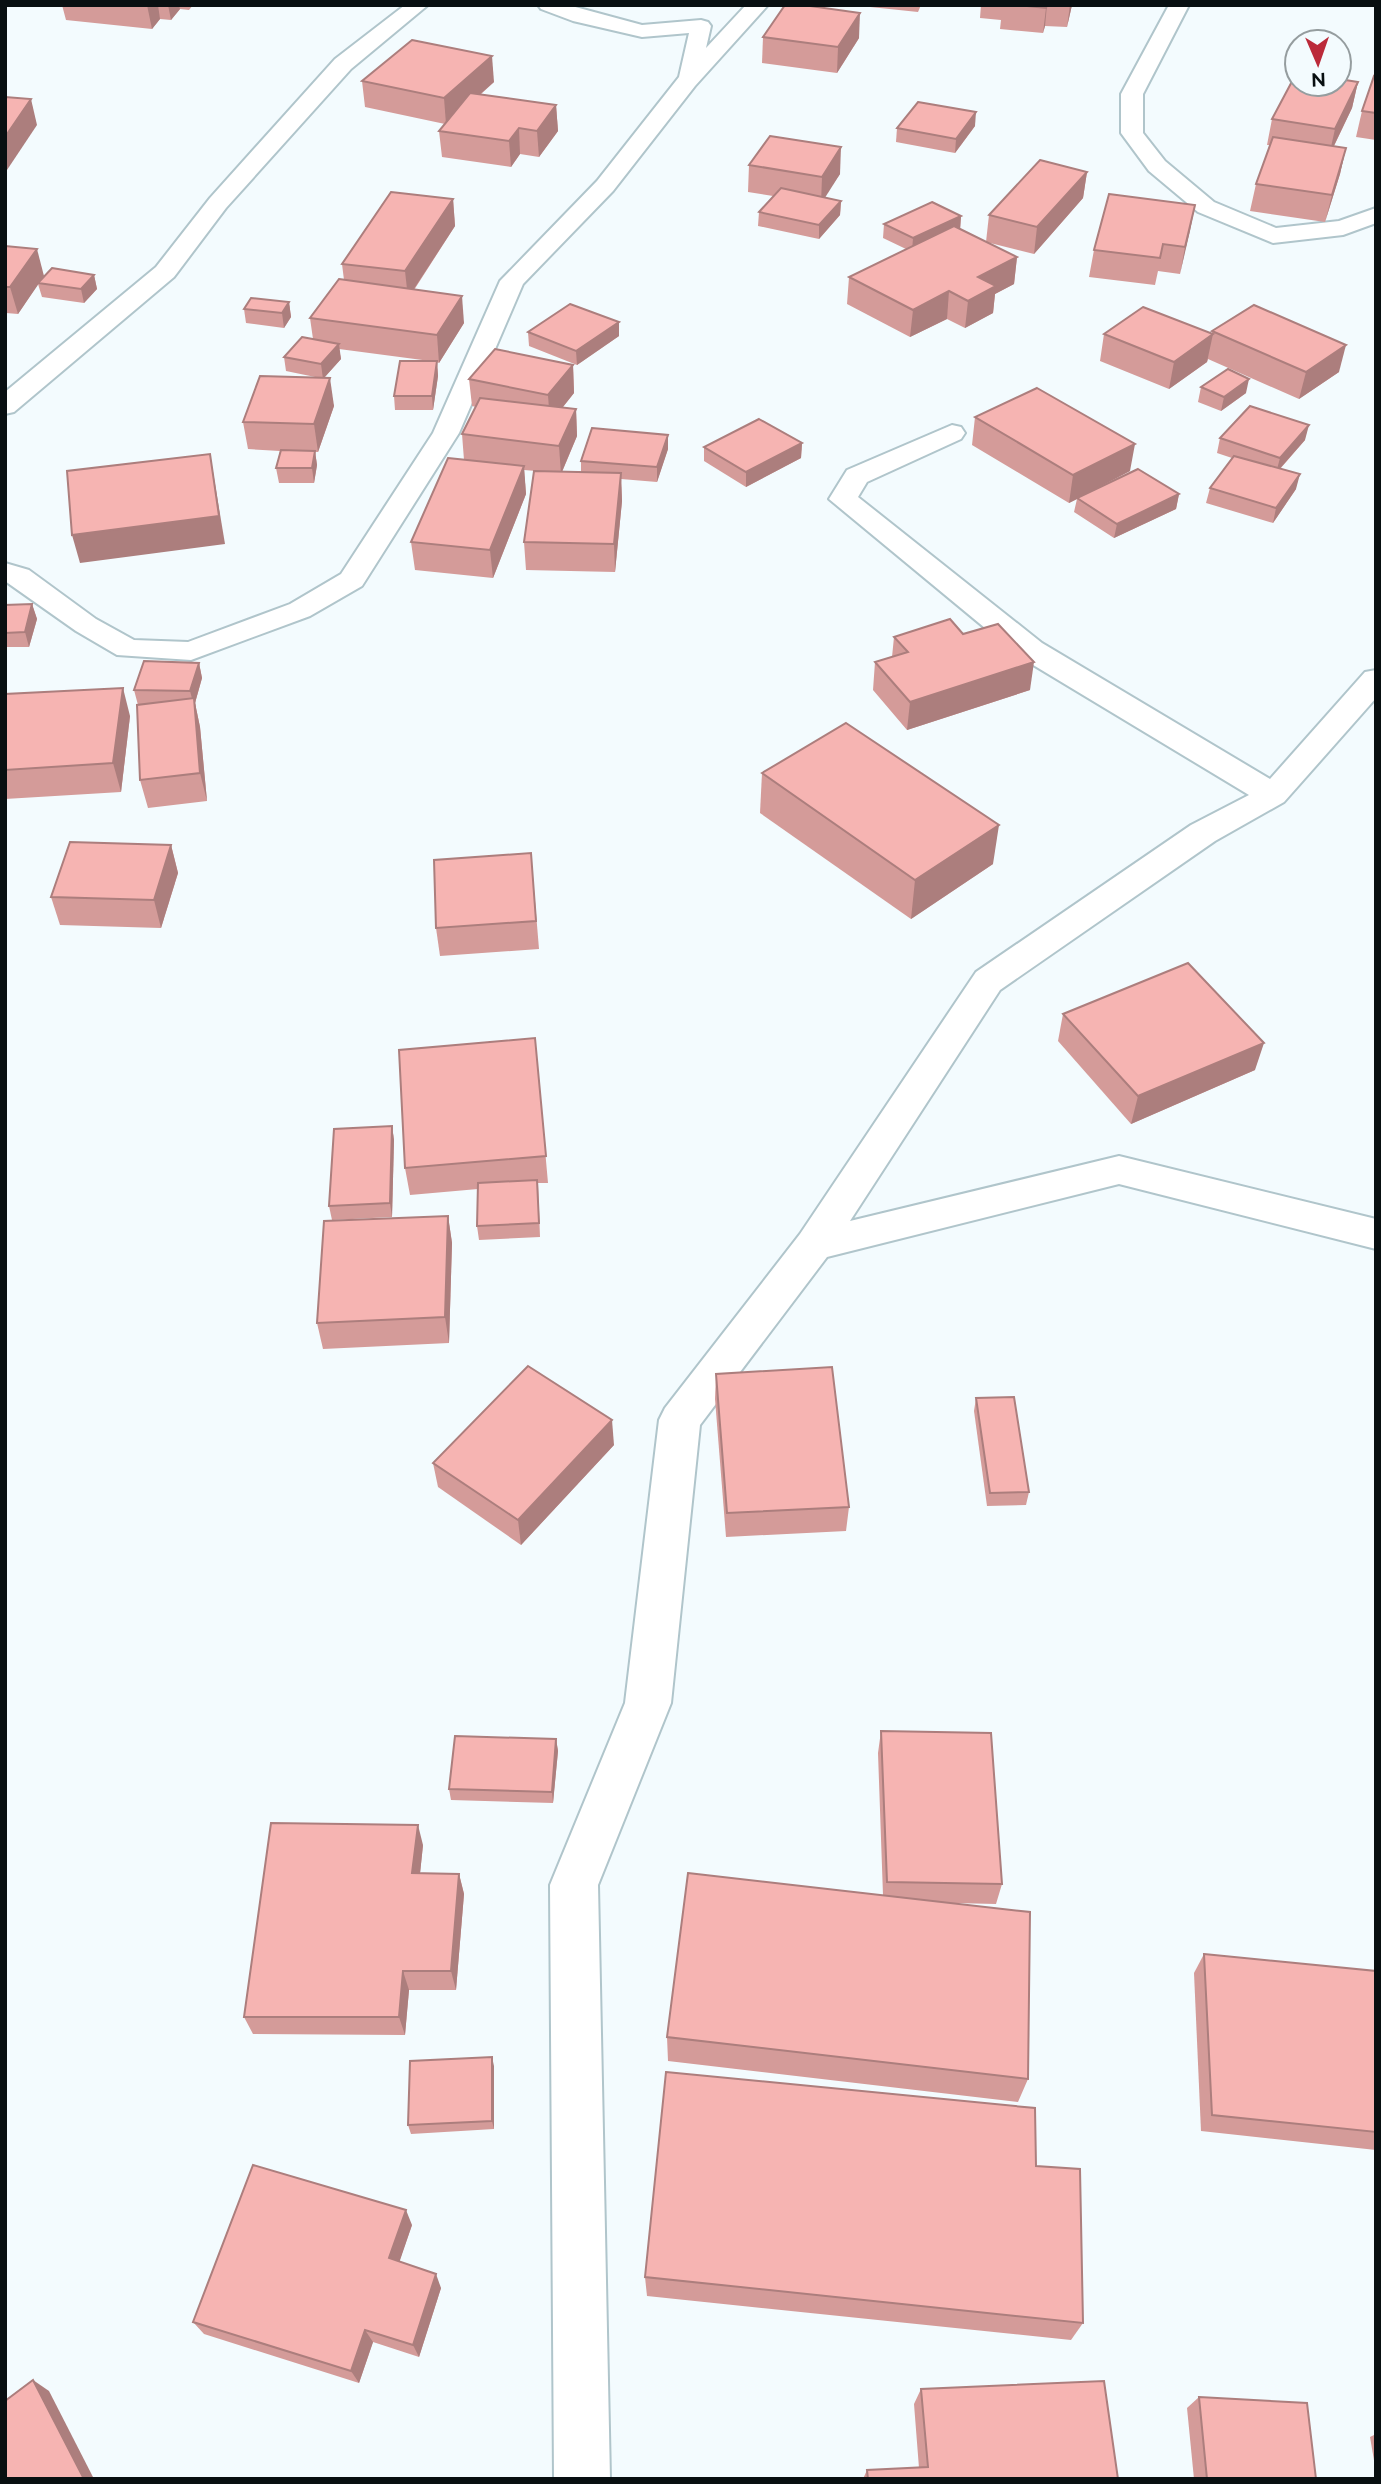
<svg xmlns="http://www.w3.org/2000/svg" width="1381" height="2484" viewBox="0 0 1381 2484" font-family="Raleway,sans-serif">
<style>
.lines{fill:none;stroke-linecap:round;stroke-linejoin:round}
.minor-casing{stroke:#b0c5cb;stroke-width:4}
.minor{fill:#fff;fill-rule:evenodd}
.wall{fill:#d49b99}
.shaded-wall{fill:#ac7e7d}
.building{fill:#f6b4b2;stroke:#ac7e7d;stroke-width:2}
</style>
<rect width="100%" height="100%" fill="#f3fbfe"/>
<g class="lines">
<g class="minor-casing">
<g id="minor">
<polygon points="405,5 428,5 351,69 226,208 174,277 14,412 5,414 5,392 156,267 210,198 335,59"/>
<polygon points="538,5 568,5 642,25 701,20 708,22 711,26 706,48 746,5 768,5 695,86 613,191 523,284 459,433 362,586 310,616 191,660 117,655 76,631 5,581 5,563 29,570 96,619 134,640 188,642 290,604 341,574 433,433 500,281 597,181 679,77 689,33 642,37 573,21 541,9"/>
<polygon points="1169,5 1189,5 1143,94 1143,133 1165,161 1214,202 1276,228 1339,221 1376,208 1376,223 1343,235 1273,243 1198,212 1149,171 1121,133 1121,94"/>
<polygon points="952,425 961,427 965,433 961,439 867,482 858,497 1042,643 1270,779 1365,672 1376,670 1376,698 1284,802 1215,841 1000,990 850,1221 1119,1156 1376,1219 1376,1249 1119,1184 827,1257 700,1425 671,1703 598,1885 610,2479 554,2479 550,1885 625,1703 659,1420 665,1408 800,1234 976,972 1191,825 1249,795 1020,657 829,499 847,470"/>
</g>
</g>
<use href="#minor" class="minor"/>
</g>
<g class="wall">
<polygon points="62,5 193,5 189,10 180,9 171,20 160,19 152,29 66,20"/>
<polygon points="851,5 921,5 918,12"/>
<polygon points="981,5 1072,5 1067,27 1045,26 1043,33 1000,29 1001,20 980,18"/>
<polygon points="763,37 859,38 837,73 762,63"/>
<polygon points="1376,69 1376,140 1356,137 1362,111"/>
<polygon points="362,81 494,82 480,95 556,105 558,131 539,157 520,154 511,167 442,157 439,131 445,124 365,107"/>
<polygon points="1358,82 1352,108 1334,146 1346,148 1340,174 1325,222 1250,211 1256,184 1270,145 1267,145 1272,119"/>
<polygon points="975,126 955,153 896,142 897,128"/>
<polygon points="749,165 840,174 824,197 841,201 840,215 819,239 758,226 759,212 773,196 748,192"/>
<polygon points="1087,172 1083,198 1034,254 986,242 989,215"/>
<polygon points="453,199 455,226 414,290 464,323 439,363 437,362 438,376 433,410 395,410 394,396 430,361 339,349 341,359 324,378 334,406 318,452 315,452 317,465 314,483 279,483 276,468 280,451 248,449 243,422 320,378 286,371 284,357 313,339 310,318 344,280 342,264"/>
<polygon points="1195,205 1180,274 1158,271 1155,285 1089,277 1094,250"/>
<polygon points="961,216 960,230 1017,257 1014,284 995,294 993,313 965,328 947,319 910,337 847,304 849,277 906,249 883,238 884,224"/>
<polygon points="5,246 44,276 41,280 94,275 97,289 84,303 42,297 38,284 18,314 6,313 5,314"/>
<polygon points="289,302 291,317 284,328 246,323 244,309"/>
<polygon points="1212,331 1339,372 1299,399 1208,359 1207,362 1169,389 1100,361 1104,334 1212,334"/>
<polygon points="528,332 619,336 577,365 529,346"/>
<polygon points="573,365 574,393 563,407 576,409 577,436 562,472 581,472 581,461 668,435 668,449 657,482 621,479 622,501 615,572 526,570 524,542 536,471 524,470 526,494 493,578 415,570 411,542 464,460 462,434 476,407 472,406 469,379"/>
<polygon points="1201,387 1246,393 1221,411 1198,402"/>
<polygon points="975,417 1130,471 1103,485 1179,494 1176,509 1114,538 1074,512 1077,499 1069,503 972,445"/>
<polygon points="1220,438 1305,440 1280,469 1296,489 1273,523 1206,503 1210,488 1232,458 1217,453"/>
<polygon points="802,443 801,458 746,487 704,461 704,447"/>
<polygon points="32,604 37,619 29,647 5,647 5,605"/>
<polygon points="963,634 1030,690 907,730 873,690 875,662 892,657 894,637"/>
<polygon points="199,663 202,678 195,703 200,727 207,801 148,808 140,780 138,705 134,690"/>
<polygon points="5,694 130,716 121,792 5,799"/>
<polygon points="762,773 993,864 911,919 760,813"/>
<polygon points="171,845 178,873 161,928 60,925 51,897"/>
<polygon points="531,853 539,949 440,956 436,928"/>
<polygon points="1063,1014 1255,1070 1131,1124 1058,1041"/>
<polygon points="535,1038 548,1183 538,1183 540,1237 479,1240 477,1226 478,1189 410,1195 405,1168"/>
<polygon points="392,1126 394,1140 392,1217 332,1220 329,1206"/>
<polygon points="448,1216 452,1243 449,1343 323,1349 317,1323"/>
<polygon points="716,1374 849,1507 846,1531 726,1537 715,1399"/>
<polygon points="976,1398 1029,1492 1026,1505 987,1506 974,1411"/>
<polygon points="614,1445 521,1545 438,1487 433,1463"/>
<polygon points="881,1731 1002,1884 996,1904 953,1903 1028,2079 1018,2102 668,2061 667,2037 883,1895 878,1753"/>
<polygon points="556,1739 558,1751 553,1803 451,1800 449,1789"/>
<polygon points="423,1845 420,1873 459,1874 464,1894 456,1990 409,1990 405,2035 253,2034 244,2017"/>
<polygon points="1204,1954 1376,1971 1376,2150 1201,2131 1194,1973"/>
<polygon points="494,2066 494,2129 411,2134 408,2125"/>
<polygon points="1036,2166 1083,2323 1071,2340 647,2296 645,2277"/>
<polygon points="412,2225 399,2262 441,2288 419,2357 373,2342 359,2383 204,2334 193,2322"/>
<polygon points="921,2389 1118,2479 863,2479 867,2470 919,2468 914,2404"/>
<polygon points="1199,2397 1316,2479 1194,2479 1187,2408"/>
<polygon points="1376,2434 1376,2472 1370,2437"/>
</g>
<g class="shaded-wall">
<polygon points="147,5 158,5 160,19 152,29"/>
<polygon points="168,5 179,5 180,9 171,20"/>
<polygon points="1047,5 1045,26 1043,33 1046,8"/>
<polygon points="1070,5 1072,5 1067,27"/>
<polygon points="860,13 859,38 837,73 838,47"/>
<polygon points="492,56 494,82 446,124 444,98"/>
<polygon points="1358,82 1352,108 1329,156 1335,129"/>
<polygon points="31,99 37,125 5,173 5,137"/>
<polygon points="556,105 558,131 539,157 537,131"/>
<polygon points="976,112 975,126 955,153 956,139"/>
<polygon points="519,128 520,154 511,167 509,141"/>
<polygon points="841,147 840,174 821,204 822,177"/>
<polygon points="1346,148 1340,174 1325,222 1332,195"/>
<polygon points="1087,172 1083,198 1034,254 1037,227"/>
<polygon points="453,199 455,226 408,298 405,271"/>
<polygon points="841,201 840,215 819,239 819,225"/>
<polygon points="1195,205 1190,231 1180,274 1185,247"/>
<polygon points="961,216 960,230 912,252 913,238"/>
<polygon points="37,249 44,276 18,314 10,287"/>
<polygon points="1017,257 1014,284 995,294 993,313 965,328 968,301 978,277"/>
<polygon points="94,275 97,289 84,303 81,289"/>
<polygon points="949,291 947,319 910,337 913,310"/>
<polygon points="462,296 464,323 439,363 437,335"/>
<polygon points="289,302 291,317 284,328 282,313"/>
<polygon points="619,322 619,336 577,365 576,351"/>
<polygon points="1213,334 1207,362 1169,389 1174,362"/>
<polygon points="339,344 341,359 323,379 321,364"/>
<polygon points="1346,345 1339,372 1299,399 1306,372"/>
<polygon points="437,361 438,376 433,410 432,396"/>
<polygon points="573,365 574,393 550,423 548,395"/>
<polygon points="330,378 334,406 318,452 314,424"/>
<polygon points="1249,379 1246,393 1221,411 1224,397"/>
<polygon points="576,409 577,436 561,474 559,446"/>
<polygon points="1309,425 1305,440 1276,473 1280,458"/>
<polygon points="668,435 668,449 657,482 657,467"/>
<polygon points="802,443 801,458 746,487 746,472"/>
<polygon points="1135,444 1130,471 1078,498 1077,498 1077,499 1069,503 1073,475"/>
<polygon points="315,451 317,465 314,483 312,468"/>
<polygon points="210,454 225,544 80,563 72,535"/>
<polygon points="524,466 526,494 493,578 490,550"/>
<polygon points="621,473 622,501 615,572 614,544"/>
<polygon points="1300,474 1296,489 1273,523 1276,508"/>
<polygon points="1179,494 1176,509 1114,538 1117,524"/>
<polygon points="32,604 37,619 29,647 25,632"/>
<polygon points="1034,662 1030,690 907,730 910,702"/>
<polygon points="199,663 202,678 195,703 200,727 207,801 200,773 194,706 190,691"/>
<polygon points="123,688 130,716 121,792 113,763"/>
<polygon points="999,825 993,864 911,919 915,880"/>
<polygon points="171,845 178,873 161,928 154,900"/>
<polygon points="1264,1043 1255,1070 1131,1124 1138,1096"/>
<polygon points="392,1126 394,1140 392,1217 390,1203"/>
<polygon points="448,1216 452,1243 449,1343 445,1317"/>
<polygon points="612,1420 614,1445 521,1545 518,1520"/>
<polygon points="556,1739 558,1751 553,1803 552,1792"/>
<polygon points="418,1825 423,1845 418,1893 412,1873"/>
<polygon points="459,1874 464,1894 456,1990 451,1971"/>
<polygon points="403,1971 409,1990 405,2035 399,2017"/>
<polygon points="492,2057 494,2066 494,2129 492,2121"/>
<polygon points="406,2210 412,2225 396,2272 389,2258"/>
<polygon points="436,2274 441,2288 419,2357 413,2345"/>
<polygon points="365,2330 373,2342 359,2383 351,2371"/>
<polygon points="33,2380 49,2391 94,2479 84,2479"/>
</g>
<g class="building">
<polygon points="785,5 803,5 860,13 838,47 763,37"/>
<polygon points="1017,5 1047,5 1046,8"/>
<polygon points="412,40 492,56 444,98 362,81"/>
<polygon points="1297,72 1297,84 1339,84 1339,79 1358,82 1335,129 1272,119"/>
<polygon points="1374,76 1376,77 1376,113 1362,111"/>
<polygon points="470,93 556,105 537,131 519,128 509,141 439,131"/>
<polygon points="5,97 31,99 5,137"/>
<polygon points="918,102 976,112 956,139 897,128"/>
<polygon points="770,136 841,147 822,177 749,165"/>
<polygon points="1273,137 1346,148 1332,195 1256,184"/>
<polygon points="1040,160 1087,172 1037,227 989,215"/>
<polygon points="781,188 841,201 819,225 759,212"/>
<polygon points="391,192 453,199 405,271 342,264"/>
<polygon points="1109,194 1195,205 1185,247 1163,244 1160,258 1094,250"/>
<polygon points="932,202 961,216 913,238 884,224"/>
<polygon points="954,226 1017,257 978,277 996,286 968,301 949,291 913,310 849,277"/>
<polygon points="5,246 37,249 10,287 5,287"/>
<polygon points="52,268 94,275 81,289 38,283"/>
<polygon points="339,279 462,296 437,335 310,318"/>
<polygon points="251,298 289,302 282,313 244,309"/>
<polygon points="570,304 619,322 576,351 528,332"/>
<polygon points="1254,305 1346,345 1306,372 1212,331"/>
<polygon points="1143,307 1213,334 1174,362 1104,334"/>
<polygon points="302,337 339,344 321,364 284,357"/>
<polygon points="495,349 573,365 548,395 469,379"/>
<polygon points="400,361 437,361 432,396 394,396"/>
<polygon points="1228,369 1249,379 1224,397 1201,387"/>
<polygon points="260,376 330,378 314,424 243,422"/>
<polygon points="1037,388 1135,444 1073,475 975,417"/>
<polygon points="480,398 576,409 559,446 462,434"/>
<polygon points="1250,406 1309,425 1280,458 1220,438"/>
<polygon points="759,419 802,443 746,472 704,447"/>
<polygon points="592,428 668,435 657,467 581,461"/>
<polygon points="281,450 315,451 312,468 276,468"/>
<polygon points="210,454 219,516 72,535 67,471"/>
<polygon points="1234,456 1300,474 1276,508 1210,488"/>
<polygon points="448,458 524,466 490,550 411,542"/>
<polygon points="1138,469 1179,494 1117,524 1077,498"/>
<polygon points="534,471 621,473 614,544 524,542"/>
<polygon points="32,604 25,632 5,633 5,605"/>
<polygon points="950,619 963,634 998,624 1034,662 910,702 875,662 908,652 894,637"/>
<polygon points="144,661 199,663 190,691 134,690"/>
<polygon points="123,688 113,763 5,770 5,694"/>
<polygon points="194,698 200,773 140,780 137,705"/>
<polygon points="846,723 999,825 915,880 762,773"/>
<polygon points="70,842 171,845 154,900 51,897"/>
<polygon points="531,853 536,921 436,928 434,860"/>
<polygon points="1188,963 1264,1043 1138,1096 1063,1014"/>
<polygon points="535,1038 546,1156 405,1168 399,1050"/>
<polygon points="392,1126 390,1203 329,1206 334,1129"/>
<polygon points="537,1180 539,1223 477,1226 478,1183"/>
<polygon points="448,1216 445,1317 317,1323 324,1221"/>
<polygon points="528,1366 612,1420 518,1520 433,1463"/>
<polygon points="832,1367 849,1507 727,1513 716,1374"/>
<polygon points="1014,1397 1029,1492 990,1493 976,1398"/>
<polygon points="881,1731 991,1733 1002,1884 887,1882"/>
<polygon points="455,1736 556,1739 552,1792 449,1789"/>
<polygon points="271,1823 418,1825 412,1873 459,1874 451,1971 403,1971 399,2017 244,2017"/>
<polygon points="688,1873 1030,1912 1028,2079 667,2037"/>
<polygon points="1204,1954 1376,1971 1376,2132 1212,2115"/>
<polygon points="492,2057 492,2121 408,2125 410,2061"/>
<polygon points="666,2072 1035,2108 1036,2166 1080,2169 1083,2323 645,2277"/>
<polygon points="253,2165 406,2210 389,2258 436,2274 413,2345 365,2330 351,2371 193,2322"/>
<polygon points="33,2380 84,2479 5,2479 5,2401"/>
<polygon points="1104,2381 1118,2479 868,2479 867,2470 928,2467 921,2389"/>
<polygon points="1199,2397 1307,2403 1316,2479 1207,2479"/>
</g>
<rect width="1381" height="2484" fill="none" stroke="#080f11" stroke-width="14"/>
<g transform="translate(1318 63) rotate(178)"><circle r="33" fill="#f3fbfe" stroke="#959d9f" stroke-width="2"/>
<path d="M0-5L12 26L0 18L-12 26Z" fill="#bb2a3a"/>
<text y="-10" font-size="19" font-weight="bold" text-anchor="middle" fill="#080f11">N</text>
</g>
</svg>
